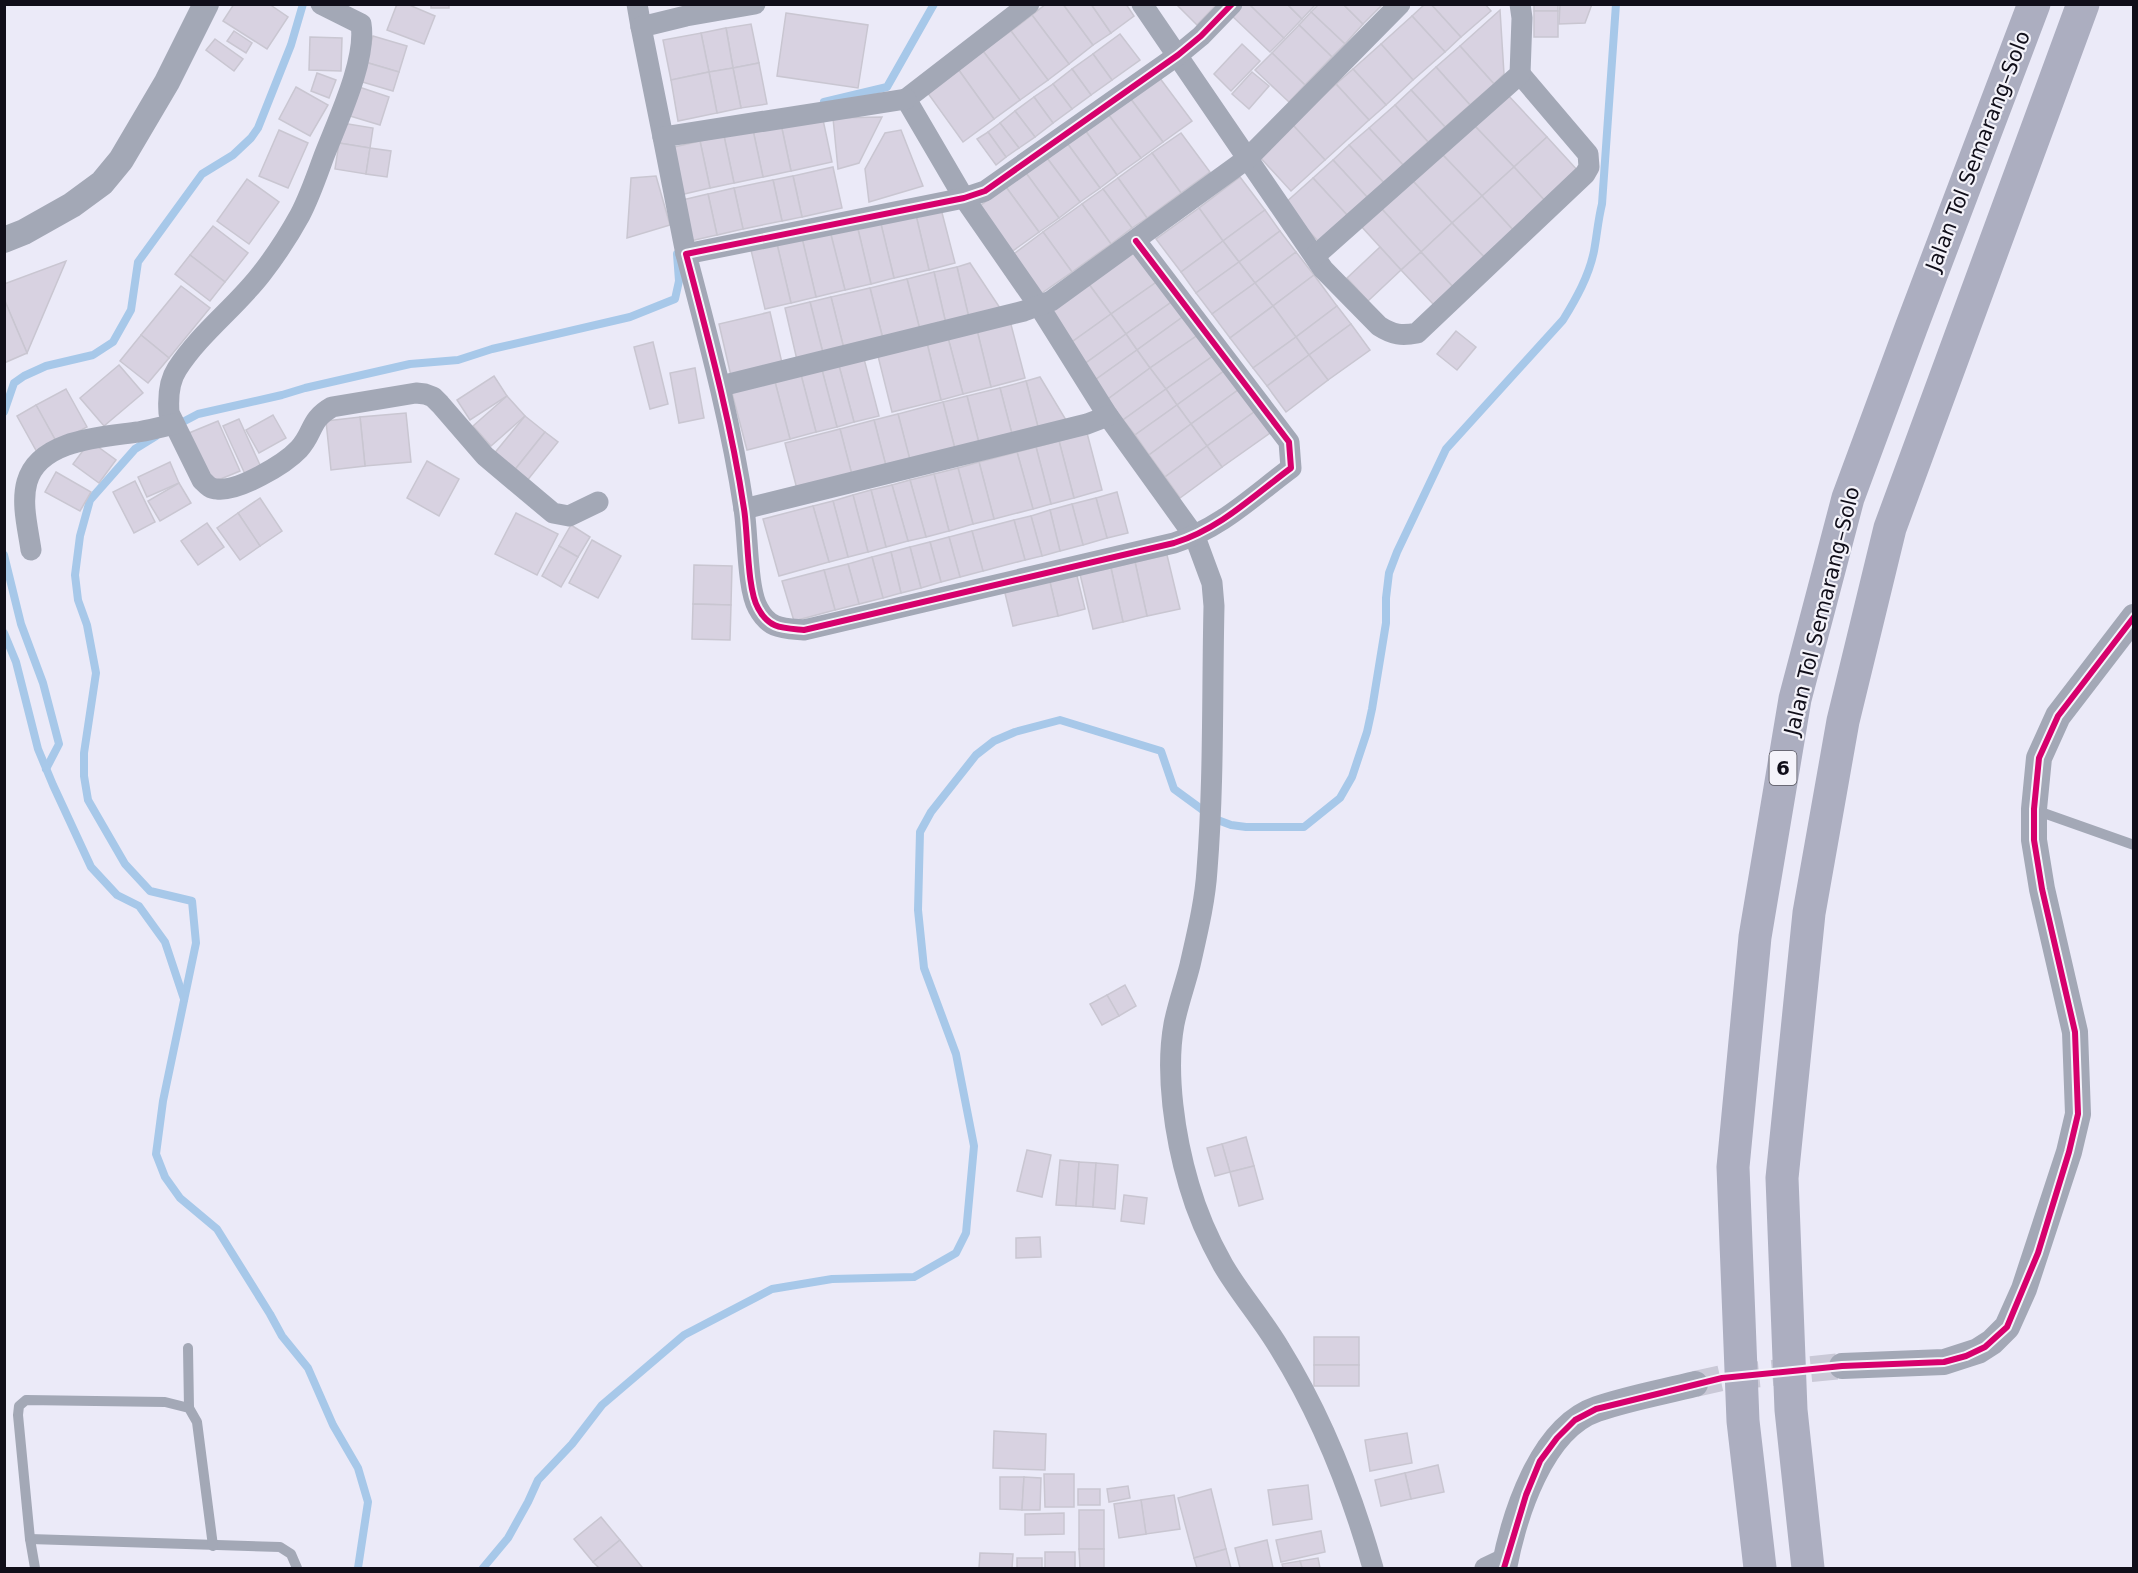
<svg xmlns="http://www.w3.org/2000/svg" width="2138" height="1573" viewBox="0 0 2138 1573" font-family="'DejaVu Sans',sans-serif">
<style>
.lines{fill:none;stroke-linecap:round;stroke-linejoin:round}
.stream{stroke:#a7c8e9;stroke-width:8}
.building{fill:#d8d2e1;stroke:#c9c6d1;stroke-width:1.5}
.tertiary-tunnel{stroke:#cac9d7;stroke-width:26;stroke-dasharray:26 13;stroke-linecap:butt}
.service{stroke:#a3a8b6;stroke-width:10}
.minor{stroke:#a3a8b6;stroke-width:21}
.tertiary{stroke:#a3a8b6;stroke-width:26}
.motorway{stroke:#acaec0;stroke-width:33}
.cycleway-casing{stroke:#f4f3fa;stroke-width:10}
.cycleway{stroke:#d6006c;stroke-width:6}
.labels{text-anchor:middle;stroke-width:4.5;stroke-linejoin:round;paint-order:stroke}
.shield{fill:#f4f3fa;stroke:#54535c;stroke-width:1.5}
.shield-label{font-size:20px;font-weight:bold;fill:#100e19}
.street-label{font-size:21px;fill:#100e19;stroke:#f4f3fa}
</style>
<rect width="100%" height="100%" fill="#ebeaf8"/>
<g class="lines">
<g class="stream">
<polyline points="824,102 887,87 934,4"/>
<polyline points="4,412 14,383 24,376 46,366 93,355 113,342 131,310 138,262 202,174 233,155 251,138 258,128 291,45 303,4"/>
<polyline points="177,425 198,414 282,395 305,388 410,364 458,360 492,349 630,317 675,299 679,281 677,254"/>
<polyline points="156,436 135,449 90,500 80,536 75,575 78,600 87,625 96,673 84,753 84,776 88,800 125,864 150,891 192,901 196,943 163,1101 156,1154 165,1177 180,1198 217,1229 270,1314 282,1336 308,1368 333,1425 358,1468 368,1502 358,1568"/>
<polyline points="4,555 21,624 43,683 59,744 46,769"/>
<polyline points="4,633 16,662 38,749 53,785 91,867 117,895 139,906 165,942 184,999"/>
<path d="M483 1568 508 1538 528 1502 538 1480 572 1444 602 1405 684 1335 772 1289 832 1279 914 1277 956 1253 966 1233 974 1146 956 1054 924 968 918 910 920 832 931 812 976 755 994 741 1015 732 1060 720 1161 751 1174 789 1215 819 1231 825 1246 827H1304L1340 798 1352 777 1367 732 1372 709 1386 623V598L1389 573 1397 552 1446 449 1563 320C1576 299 1589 276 1594 251 1597 235 1598 220 1602 204L1616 4"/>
</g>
</g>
<g class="building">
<polygon points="234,4 269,4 288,17 267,49 223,21"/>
<polygon points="397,4 407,4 435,16 424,44 387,30"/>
<rect x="431" y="4" width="18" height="4"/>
<polygon points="1046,4 1063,4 1093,45 1069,64 1032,15"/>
<polygon points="1063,4 1091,4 1111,33 1093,45"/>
<polygon points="1091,4 1126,4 1134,16 1111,33"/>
<polygon points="1176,4 1217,4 1197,25"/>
<polygon points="1239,4 1249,4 1284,38 1270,52 1230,14"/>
<polygon points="1249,4 1287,4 1302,19 1284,38"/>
<polygon points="1287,4 1316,4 1302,19"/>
<polygon points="1319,4 1343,4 1363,24 1345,44 1311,12"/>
<polygon points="1343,4 1383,4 1363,24"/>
<polygon points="1425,4 1431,4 1461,37 1445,52 1412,16"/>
<polygon points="1431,4 1485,4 1491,11 1461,37"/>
<rect x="1534" y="4" width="24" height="7"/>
<polygon points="1560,4 1592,4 1585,23 1559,24"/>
<polygon points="1500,10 1504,74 1494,84 1460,46"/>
<rect x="1534" y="11" width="24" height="26"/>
<polygon points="1311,12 1345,44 1332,57 1299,25"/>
<polygon points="786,13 868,25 858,88 777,76"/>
<polygon points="1032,15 1069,64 1048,80 1011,31"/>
<polygon points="1412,16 1445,52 1413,80 1381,44"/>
<polygon points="751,24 759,63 733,68 726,28"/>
<polygon points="1299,25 1332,57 1305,85 1272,53"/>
<polygon points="726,28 733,68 709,72 701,33"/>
<polygon points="234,31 252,43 246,53 227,41"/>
<polygon points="1011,31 1048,80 1020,100 983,51"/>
<polygon points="701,33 709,72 671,80 663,40"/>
<polygon points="1120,34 1140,60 1112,80 1093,54"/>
<polygon points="373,36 407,46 399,72 365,62"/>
<polygon points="310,37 342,38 341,71 309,70"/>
<polygon points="215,39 243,59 234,71 206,50"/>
<polygon points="1242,44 1260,61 1231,91 1214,74"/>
<polygon points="1381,44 1413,80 1386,105 1353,69"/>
<polygon points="1460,46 1494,84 1470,105 1436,67"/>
<polygon points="983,51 1020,100 994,119 958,69"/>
<polygon points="1272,53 1305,85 1289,102 1255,70"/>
<polygon points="1093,54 1112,80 1091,95 1072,69"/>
<polygon points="365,62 399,72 393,91 359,81"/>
<polygon points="759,63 767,104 741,108 733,68"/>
<polygon points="1436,67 1470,105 1445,127 1411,90"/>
<polygon points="733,68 741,108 717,113 709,72"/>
<polygon points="958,69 994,119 963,142 927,92"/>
<polygon points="1072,69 1091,95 1072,109 1053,84"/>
<polygon points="1353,69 1386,105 1369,120 1336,84"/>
<polygon points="709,72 717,113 678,121 671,80"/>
<polygon points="1252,72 1269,86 1249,109 1232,94"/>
<polygon points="317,73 336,80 329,98 311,91"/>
<polygon points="1159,77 1192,121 1163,142 1130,98"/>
<polygon points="1053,84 1072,109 1053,123 1034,97"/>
<polygon points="1336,84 1369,120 1325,160 1292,124"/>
<polygon points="296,87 328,105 310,136 279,119"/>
<polygon points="359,87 389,97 380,125 350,116"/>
<polygon points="1411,90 1445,127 1428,142 1395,105"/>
<polygon points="1506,93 1547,137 1514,167 1473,124"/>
<polygon points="1034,97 1053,123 1035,137 1015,111"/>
<polygon points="1130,98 1163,142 1141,158 1108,114"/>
<polygon points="1395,105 1428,142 1403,165 1369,128"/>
<polygon points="1015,111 1035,137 1019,148 1000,123"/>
<polygon points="1108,114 1141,158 1117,175 1085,130"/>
<polygon points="822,115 832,162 791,171 781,124"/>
<polygon points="882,117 859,163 838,169 833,118"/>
<polygon points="342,123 373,128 370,148 339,143"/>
<polygon points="1000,123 1019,148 1006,157 988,132"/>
<polygon points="781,124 791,171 763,177 753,130"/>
<polygon points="1292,124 1325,160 1291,191 1258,155"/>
<polygon points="1473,124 1514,167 1482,196 1441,153"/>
<polygon points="1369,128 1403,165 1384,183 1349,145"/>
<polygon points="279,130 308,143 288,188 259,176"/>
<polygon points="753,130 763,177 734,183 724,136"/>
<polygon points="901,130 923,186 869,202 865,169 885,133"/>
<polygon points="1085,130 1117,175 1100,188 1067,143"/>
<polygon points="988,132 1006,157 996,165 977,139"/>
<polygon points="1181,133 1210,172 1181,193 1152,153"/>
<polygon points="724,136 734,183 710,188 700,141"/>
<polygon points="1547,137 1579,172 1546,202 1514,167"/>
<polygon points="700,141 710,188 680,195 670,148"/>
<polygon points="339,143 370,148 366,174 335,169"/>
<polygon points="1067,143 1100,188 1080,202 1047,158"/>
<polygon points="1349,145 1384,183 1367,197 1333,160"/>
<polygon points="370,148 391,151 387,177 366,174"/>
<polygon points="1152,153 1181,193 1147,218 1118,178"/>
<polygon points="1441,153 1482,196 1452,223 1412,180"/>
<polygon points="1047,158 1080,202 1059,218 1026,173"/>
<polygon points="1333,160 1367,197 1347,215 1313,178"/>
<polygon points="833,167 842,208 802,217 793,176"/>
<polygon points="1514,167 1546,202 1514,231 1482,196"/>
<polygon points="1026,173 1059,218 1039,232 1006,187"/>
<polygon points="656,176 670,225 627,238 631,178"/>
<polygon points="793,176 802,217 782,221 773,180"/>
<polygon points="1240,177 1265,210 1223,241 1199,208"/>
<polygon points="1118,178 1147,218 1132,228 1103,189"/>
<polygon points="1313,178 1347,215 1318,241 1284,204"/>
<polygon points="247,179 279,202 249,244 217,221"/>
<polygon points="773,180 782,221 743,229 734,188"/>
<polygon points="1412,180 1452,223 1421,252 1381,208"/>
<polygon points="1006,187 1039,232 1010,253 977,208"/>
<polygon points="734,188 743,229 717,235 708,194"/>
<polygon points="1103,189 1132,228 1111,244 1082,204"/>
<polygon points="708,194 717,235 690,241 682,200"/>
<polygon points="1482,196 1514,231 1485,258 1452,223"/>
<polygon points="1082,204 1111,244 1072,272 1043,232"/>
<polygon points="940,205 955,263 929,270 915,211"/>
<polygon points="1199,208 1223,241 1181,272 1156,239"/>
<polygon points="1381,208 1421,252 1401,270 1361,226"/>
<polygon points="1265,210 1280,231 1239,262 1223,241"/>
<polygon points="915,211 929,270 894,278 880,220"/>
<polygon points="880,220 894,278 871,284 857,225"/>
<polygon points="1452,223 1485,258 1453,287 1421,252"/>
<polygon points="857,225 871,284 845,290 830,231"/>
<polygon points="213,226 248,253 225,282 190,255"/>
<polygon points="830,231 845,290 816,297 802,238"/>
<polygon points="1280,231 1296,252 1255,283 1239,262"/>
<polygon points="1043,232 1072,272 1039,295 1011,256"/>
<polygon points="802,238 816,297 791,303 777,244"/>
<polygon points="1223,241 1239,262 1196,293 1181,272"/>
<polygon points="777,244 791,303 765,309 751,250"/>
<polygon points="1380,247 1401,270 1368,301 1347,278"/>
<polygon points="1135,249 1158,281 1111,314 1088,283"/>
<polygon points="1296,252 1314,275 1273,306 1255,283"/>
<polygon points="1421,252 1453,287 1434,305 1401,270"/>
<polygon points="190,255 225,282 210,301 175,274"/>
<polygon points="66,261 27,353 4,299 4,284"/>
<polygon points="1239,262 1255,283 1212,314 1196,293"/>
<polygon points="970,263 1002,311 969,318 957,267"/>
<polygon points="957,267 969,318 946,324 934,272"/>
<polygon points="934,272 946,324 920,330 907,279"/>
<polygon points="1314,275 1337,306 1296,337 1273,306"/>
<polygon points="907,279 920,330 883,339 870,288"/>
<polygon points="1158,281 1173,301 1126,334 1111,314"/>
<polygon points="1088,283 1111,314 1069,344 1045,313"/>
<polygon points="1255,283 1273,306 1230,338 1212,314"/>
<polygon points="181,286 210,308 169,358 141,335"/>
<polygon points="870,288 883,339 844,349 831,297"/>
<polygon points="831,297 844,349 823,353 810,302"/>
<polygon points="4,299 27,353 4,363"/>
<polygon points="1173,301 1184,316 1137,350 1126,334"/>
<polygon points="810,302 823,353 797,360 785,308"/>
<polygon points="1273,306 1296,337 1253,368 1230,338"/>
<polygon points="1337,306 1351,324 1309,355 1296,337"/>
<polygon points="770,312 782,363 731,376 719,324"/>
<polygon points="1111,314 1126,334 1083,365 1069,344"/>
<polygon points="1184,316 1198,335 1150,368 1137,350"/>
<polygon points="1009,317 1025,378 991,387 976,326"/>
<polygon points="1351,324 1370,350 1328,380 1309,355"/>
<polygon points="976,326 991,387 963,394 947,334"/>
<polygon points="1456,331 1476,347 1457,370 1437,354"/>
<polygon points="947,334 963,394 941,400 926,339"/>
<polygon points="1126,334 1137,350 1095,380 1083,365"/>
<polygon points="141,335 169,358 148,383 120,361"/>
<polygon points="1198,335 1213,356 1166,389 1150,368"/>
<polygon points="1296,337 1309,355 1267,386 1253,368"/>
<polygon points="926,339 941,400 892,412 877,352"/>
<polygon points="653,342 668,404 650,409 634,347"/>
<polygon points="1137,350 1150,368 1108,399 1095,380"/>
<polygon points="863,355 879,416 854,422 838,362"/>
<polygon points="1309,355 1328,380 1286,412 1267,386"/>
<polygon points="1213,356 1224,371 1177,405 1166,389"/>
<polygon points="838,362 854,422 837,427 821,366"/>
<polygon points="119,365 143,393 104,426 80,398"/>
<polygon points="821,366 837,427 816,432 800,371"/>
<polygon points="695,368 704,418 679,423 670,373"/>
<polygon points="1150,368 1166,389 1123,420 1108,399"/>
<polygon points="800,371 816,432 790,439 774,378"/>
<polygon points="1224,371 1238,390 1191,424 1177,405"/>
<polygon points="494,376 507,396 470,420 457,400"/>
<polygon points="1040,377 1066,420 1038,427 1026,381"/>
<polygon points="774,378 790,439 747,450 731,389"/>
<polygon points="1026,381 1038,427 1012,434 1000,388"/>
<polygon points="1000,388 1012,434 979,443 967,396"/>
<polygon points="66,389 87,427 57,443 36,405"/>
<polygon points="1166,389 1177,405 1135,435 1123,420"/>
<polygon points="1238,390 1254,412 1207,446 1191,424"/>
<polygon points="507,396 525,416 491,446 473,426"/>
<polygon points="967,396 979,443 955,449 943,402"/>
<polygon points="943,402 955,449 910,460 898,414"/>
<polygon points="36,405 57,443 38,454 17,416"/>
<polygon points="1177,405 1191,424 1149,455 1135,435"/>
<polygon points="1254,412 1270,433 1222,467 1207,446"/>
<polygon points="406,413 411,462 365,466 360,417"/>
<polygon points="898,414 910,460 886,466 874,420"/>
<polygon points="273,415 286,438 259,453 246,430"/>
<polygon points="525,416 545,432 513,472 493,455"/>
<polygon points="360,417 365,466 331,470 326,421"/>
<polygon points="239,419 261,467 245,474 223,426"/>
<polygon points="874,420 886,466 852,475 840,429"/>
<polygon points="218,421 240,471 211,483 189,433"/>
<polygon points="1191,424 1207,446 1165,477 1149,455"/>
<polygon points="840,429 852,475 797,489 785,443"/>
<polygon points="545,432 558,442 526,482 513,472"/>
<polygon points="1087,433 1102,490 1074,498 1059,441"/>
<polygon points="90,441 116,460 99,483 73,464"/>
<polygon points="1059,441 1074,498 1051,504 1036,447"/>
<polygon points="1207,446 1222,467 1180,498 1165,477"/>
<polygon points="1036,447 1051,504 1033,509 1017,452"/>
<polygon points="1017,452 1033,509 994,519 979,462"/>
<polygon points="427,461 459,479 439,516 407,498"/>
<polygon points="170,462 179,483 147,497 138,477"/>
<polygon points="979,462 994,519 973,524 958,468"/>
<polygon points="958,468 973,524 949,531 934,474"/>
<polygon points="56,472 91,492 80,511 45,492"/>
<polygon points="934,474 949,531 926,537 910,480"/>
<polygon points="910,480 926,537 908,541 892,485"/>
<polygon points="135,481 155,522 134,533 113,492"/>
<polygon points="179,483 191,503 160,521 148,501"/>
<polygon points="892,485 908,541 886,547 871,490"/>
<polygon points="871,490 886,547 868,552 853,495"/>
<polygon points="1117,492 1128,533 1107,538 1096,498"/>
<polygon points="853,495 868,552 848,557 833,501"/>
<polygon points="260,498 282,531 260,546 238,513"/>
<polygon points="1096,498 1107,538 1083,545 1072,504"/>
<polygon points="833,501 848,557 829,562 813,506"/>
<polygon points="1072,504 1083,545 1060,551 1050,510"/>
<polygon points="813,506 829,562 779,576 763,519"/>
<polygon points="1050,510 1060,551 1042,556 1031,516"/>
<polygon points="238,513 260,546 240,560 217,528"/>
<polygon points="516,513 558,534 537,575 495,554"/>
<polygon points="1031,516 1042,556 1025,560 1014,520"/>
<polygon points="1014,520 1025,560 983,571 972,531"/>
<polygon points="207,523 224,547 198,565 181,541"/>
<polygon points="571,525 590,537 578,557 559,546"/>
<polygon points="972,531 983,571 960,577 949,537"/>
<polygon points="949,537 960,577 941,582 930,542"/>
<polygon points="592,540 621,556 598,598 569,583"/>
<polygon points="930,542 941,582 921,588 910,547"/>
<polygon points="559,546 578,557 561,587 542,576"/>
<polygon points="910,547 921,588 901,593 891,552"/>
<polygon points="891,552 901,593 883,598 872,557"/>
<polygon points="1167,555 1180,609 1147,616 1135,562"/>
<polygon points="872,557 883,598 859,604 848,564"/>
<polygon points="1135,562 1147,616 1123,622 1111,568"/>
<polygon points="848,564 859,604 835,610 824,570"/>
<polygon points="694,565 732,566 731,605 693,604"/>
<polygon points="1111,568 1123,622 1093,629 1080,574"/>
<polygon points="824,570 835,610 794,621 782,581"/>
<polygon points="1076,572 1085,609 1058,616 1049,578"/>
<polygon points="1049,578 1058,616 1013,626 1004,589"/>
<polygon points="693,604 731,605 730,640 692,639"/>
<polygon points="1125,985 1136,1006 1119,1016 1107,995"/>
<polygon points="1107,995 1119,1016 1102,1025 1090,1004"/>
<polygon points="1246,1137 1254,1166 1230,1172 1222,1144"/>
<polygon points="1222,1144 1230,1172 1215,1176 1207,1148"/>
<polygon points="1027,1150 1051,1155 1042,1197 1017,1191"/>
<polygon points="1060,1160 1079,1162 1076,1206 1056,1205"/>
<polygon points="1079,1162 1096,1163 1093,1207 1076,1206"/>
<polygon points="1096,1163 1118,1165 1115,1209 1093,1207"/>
<polygon points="1254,1166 1263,1199 1239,1206 1230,1172"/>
<polygon points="1124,1195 1147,1198 1144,1224 1121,1221"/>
<polygon points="1040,1237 1041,1257 1016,1258 1016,1238"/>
<rect x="1314" y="1337" width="45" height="28"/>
<rect x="1314" y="1365" width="45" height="21"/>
<polygon points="994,1431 1046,1434 1045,1470 993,1468"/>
<polygon points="1407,1433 1412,1463 1370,1471 1365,1440"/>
<polygon points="1438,1465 1444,1492 1411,1499 1405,1473"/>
<polygon points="1405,1473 1411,1499 1381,1506 1375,1480"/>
<polygon points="1044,1474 1074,1474 1074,1507 1045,1507"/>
<polygon points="1000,1477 1024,1477 1022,1510 1000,1509"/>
<polygon points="1024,1477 1041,1478 1040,1510 1022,1510"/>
<polygon points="1308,1485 1312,1519 1273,1525 1268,1490"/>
<polygon points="1128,1486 1130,1498 1109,1502 1107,1489"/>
<rect x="1078" y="1489" width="22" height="16"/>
<polygon points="1211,1489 1226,1549 1194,1558 1178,1498"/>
<polygon points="1174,1495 1180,1529 1146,1534 1141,1500"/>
<polygon points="1141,1500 1146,1534 1119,1538 1114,1504"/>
<rect x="1079" y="1510" width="25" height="39"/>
<polygon points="1064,1513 1064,1534 1025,1535 1025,1514"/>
<polygon points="601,1517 620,1540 593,1562 574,1539"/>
<polygon points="1321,1531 1325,1552 1281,1562 1276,1540"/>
<polygon points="620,1540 642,1567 640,1568 599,1568 593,1562"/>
<polygon points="1267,1540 1273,1568 1240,1568 1235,1548"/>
<polygon points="1079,1549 1104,1549 1104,1568 1080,1568"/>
<polygon points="1226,1549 1231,1568 1197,1568 1194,1558"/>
<rect x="1045" y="1552" width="30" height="16"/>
<polygon points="980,1553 1013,1554 1012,1568 979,1568"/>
<rect x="1017" y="1558" width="25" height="10"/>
<polygon points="1318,1558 1320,1568 1302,1568 1300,1561"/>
<polygon points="1300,1561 1302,1568 1283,1568 1282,1564"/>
</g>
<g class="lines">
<polyline class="tertiary-tunnel" points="1695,1384 1722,1378 1842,1366"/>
<g class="service">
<polyline points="2035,810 2134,845"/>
<polyline points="188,1348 189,1408"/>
<polyline points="30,1539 280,1547 291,1554 297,1568"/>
<polyline points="35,1568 30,1539 18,1415 19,1406 26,1400 165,1402 189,1408 197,1422 213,1546"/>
</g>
<g class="minor">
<path d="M321 4 361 24C367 60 337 122 324 156 317 175 310 196 300 215 289 235 276 255 262 273 237 306 200 333 177 369 169 381 168 399 169 413L202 480C207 485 210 489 217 489 238 492 285 464 299 449 314 433 309 420 332 407L416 393 425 394 433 397 440 404 485 456 553 513 569 516 598 502"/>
<polyline points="637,4 641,27"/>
<path d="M1029 4 906 99 964 198 1039 306 1108 416 1195 537 1212 583 1214 606C1212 694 1214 782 1207 870 1205 902 1197 934 1190 965 1185 985 1178 1004 1174 1024 1165 1073 1175 1138 1189 1185 1197 1213 1209 1240 1223 1265 1240 1294 1263 1320 1280 1349 1321 1415 1352 1494 1373 1568"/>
<path d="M1142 4 1323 269 1379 326C1393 335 1402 336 1417 333L1585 174 1589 167 1588 154 1520 74"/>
<polyline points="663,137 641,27 686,16 755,4"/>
<path d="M1136 241 1289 442 1291 468C1252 497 1221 528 1174 543L804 630C782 628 769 629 758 608 747 589 748 533 744 509 731 422 708 338 686 254L964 198 985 191 1178 55 1201 36 1232 4"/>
<polyline points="686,254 663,137 906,99"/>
<polyline points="1315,256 1520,74 1522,18 1520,4"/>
<polyline points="721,386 1024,311 1051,301 1248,158 1400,4"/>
<polyline points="744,509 1087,424 1108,416"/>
<path d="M31 550C28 529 21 503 27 482 39 439 103 437 138 432 150 430 162 427 174 424"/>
<polyline points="1485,1568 1506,1558"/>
</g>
<g class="tertiary">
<polyline points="4,240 24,232 72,205 102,183 121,160 167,82 206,4"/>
<polyline points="1842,1366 1944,1362 1978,1351 1992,1342 2007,1327 2024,1289 2069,1152 2078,1114 2075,1032 2042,889 2034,840 2034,809 2039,758 2058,716 2134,617"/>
<path d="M1504 1568C1514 1516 1541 1428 1597 1409 1629 1398 1663 1392 1695 1384"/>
</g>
<g class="motorway">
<polyline points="1760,1568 1743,1421 1733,1167 1755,937 1795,699 1848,498 1911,328 2034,4"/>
<polyline points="1808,1568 1791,1410 1782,1178 1809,913 1843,721 1890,528 2083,4"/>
</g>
<g class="cycleway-casing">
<g id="cycleway">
<path d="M1136 241 1289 442 1291 468C1252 497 1221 528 1174 543L804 630C782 628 769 629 758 608 747 589 748 533 744 509 731 422 708 338 686 254L964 198 985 191 1178 55 1201 36 1232 4"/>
<polyline points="1504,1568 1526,1495 1540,1461 1557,1438 1575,1420 1596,1409 1722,1378 1842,1366 1944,1362 1966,1356 1985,1347 2007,1327 2038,1253 2069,1152 2078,1114 2075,1032 2042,889 2034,840 2034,809 2039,758 2058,716 2134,617"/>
</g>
</g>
<use href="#cycleway" class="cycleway"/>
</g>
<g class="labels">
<rect class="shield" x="1769.5" y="751" width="27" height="34" rx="4.5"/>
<g class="shield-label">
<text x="1783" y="775">6</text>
</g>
<g class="street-label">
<text transform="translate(1978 151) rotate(-69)" y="7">Jalan Tol Semarang–Solo</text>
<text transform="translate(1822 611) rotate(-76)" y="7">Jalan Tol Semarang–Solo</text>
</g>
</g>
<rect width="2138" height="1573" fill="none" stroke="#100e19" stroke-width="12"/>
</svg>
